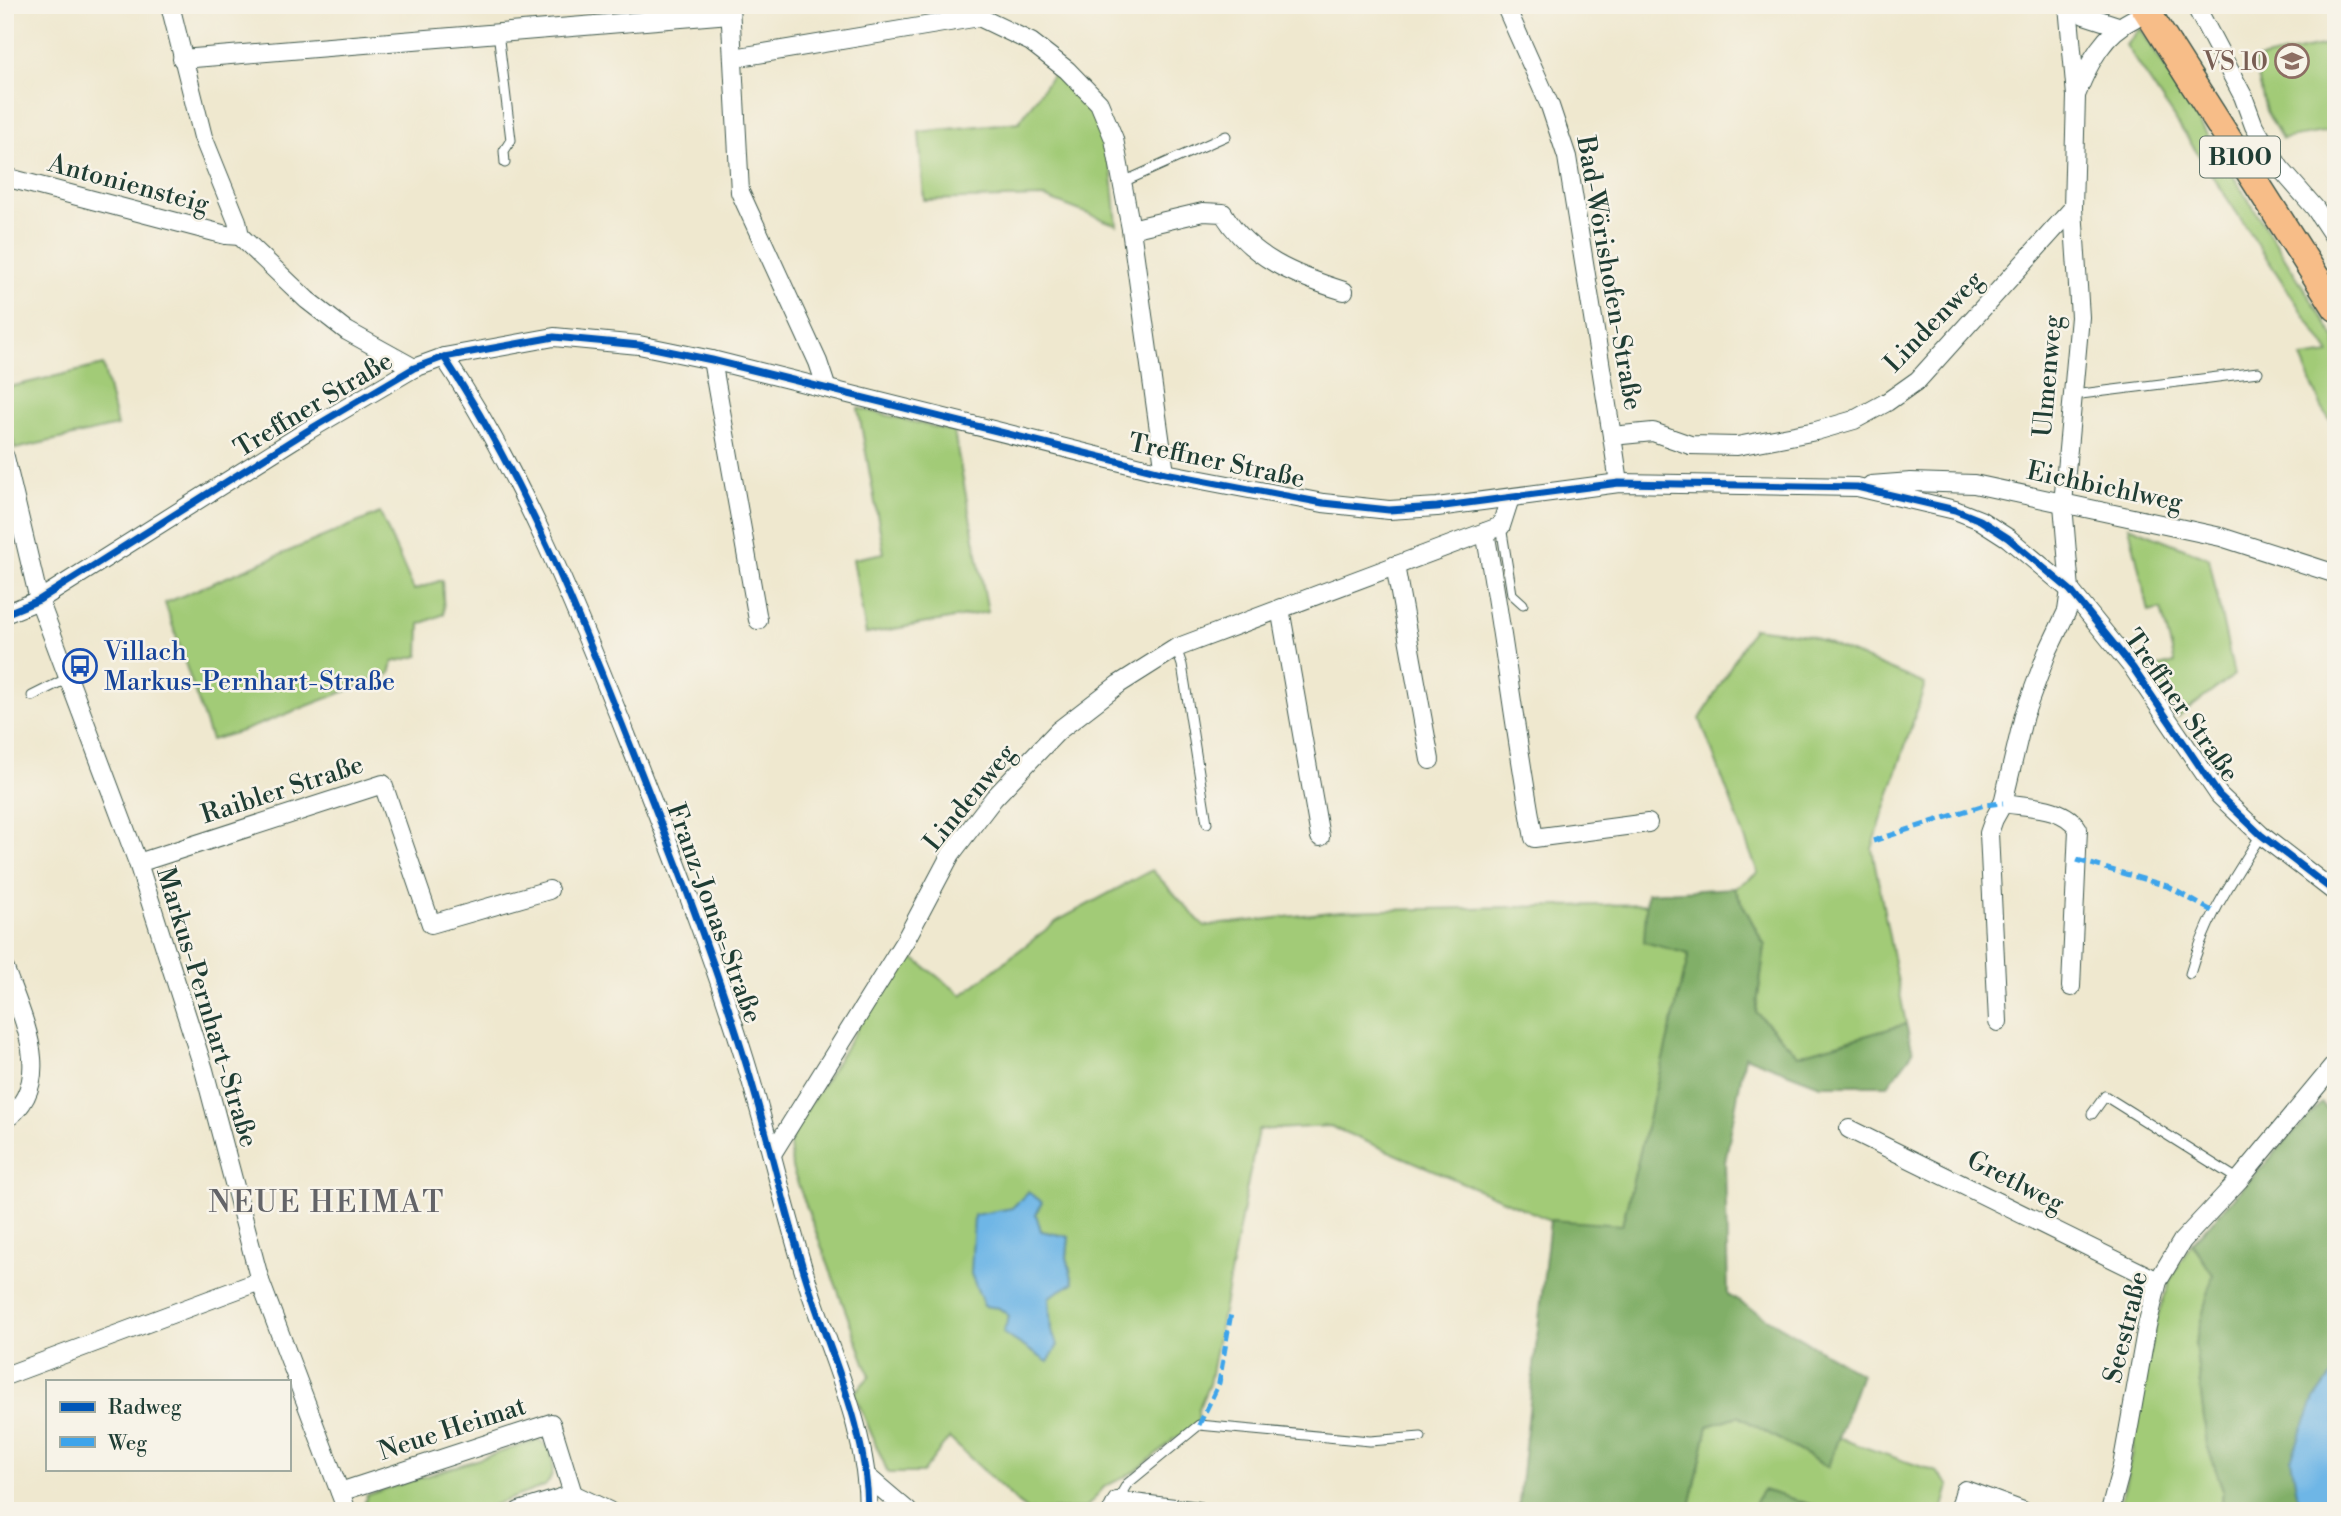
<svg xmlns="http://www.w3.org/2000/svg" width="2341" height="1516" viewBox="0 0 2341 1516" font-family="'Libre Bodoni',serif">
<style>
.green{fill:#a2cb77;stroke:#608456;stroke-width:2;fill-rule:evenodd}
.forest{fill:#81af68;stroke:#50764e;stroke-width:2}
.water{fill:#6eb6e6;stroke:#467a8d;stroke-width:2}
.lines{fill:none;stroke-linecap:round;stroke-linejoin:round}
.service-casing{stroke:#3e574b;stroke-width:11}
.minor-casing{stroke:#3e574b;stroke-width:20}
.primary-casing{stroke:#3e574b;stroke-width:29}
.service{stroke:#fff;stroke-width:9}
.minor{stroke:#fff;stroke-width:18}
.primary{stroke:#f7bd88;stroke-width:26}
.quiet{stroke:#3da4eb;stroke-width:5;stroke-dasharray:10 5;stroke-linecap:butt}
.cycleway-casing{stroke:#f7f3e8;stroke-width:11}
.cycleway{stroke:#0057b8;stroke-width:7}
.labels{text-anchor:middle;stroke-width:5;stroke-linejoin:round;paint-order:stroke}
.shield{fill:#f7f3e8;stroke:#60746a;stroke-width:2}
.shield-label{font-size:24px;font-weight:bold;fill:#1f3d34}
.education-label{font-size:26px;fill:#785e54;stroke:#f7f3e8;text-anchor:end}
.street-label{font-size:26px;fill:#1f3d34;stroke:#f7f3e8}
.transit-label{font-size:26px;fill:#164399;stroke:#f7f3e8;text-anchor:start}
.quarter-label{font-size:30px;letter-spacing:2px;fill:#636468;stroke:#f7f3e8}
</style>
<rect width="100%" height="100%" fill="#f7f3e8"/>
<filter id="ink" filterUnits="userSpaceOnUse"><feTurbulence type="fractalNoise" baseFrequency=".0143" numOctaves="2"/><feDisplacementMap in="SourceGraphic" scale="14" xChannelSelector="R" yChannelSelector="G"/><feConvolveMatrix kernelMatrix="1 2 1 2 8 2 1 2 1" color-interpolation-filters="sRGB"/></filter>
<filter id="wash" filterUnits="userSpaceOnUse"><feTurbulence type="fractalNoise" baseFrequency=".00686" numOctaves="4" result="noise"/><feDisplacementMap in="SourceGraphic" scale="28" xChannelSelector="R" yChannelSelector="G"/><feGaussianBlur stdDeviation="1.57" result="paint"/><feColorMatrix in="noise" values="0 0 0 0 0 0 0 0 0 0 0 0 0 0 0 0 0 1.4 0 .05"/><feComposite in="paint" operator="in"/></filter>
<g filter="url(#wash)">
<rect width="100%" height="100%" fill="#efe8cf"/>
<g class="green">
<polygon points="2140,28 2336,339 2336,429 2322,408 2301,358 2330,354 2126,45"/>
<polygon points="2336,43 2336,130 2282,139 2266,111 2254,60"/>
<path d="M1056 70C1111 122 1110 153 1117 225L1044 197 924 200 919 132 1019 122Z"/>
<polygon points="103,365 117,426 15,449 5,406 5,388"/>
<polygon points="858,408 954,432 988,612 866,634 853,559 884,553"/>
<polygon points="380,513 414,590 442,580 444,614 420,624 419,656 393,662 390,674 245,730 211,740 165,603"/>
<polygon points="2129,526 2209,558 2234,675 2178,717 2147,670 2175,663 2161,609 2149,612"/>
<polygon points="1753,628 1808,635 1925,684 1872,849 1906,1024 1799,1056 1756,1012 1765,946 1734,888 1758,873 1700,719"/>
<path d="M1152 870 1204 926 1340 911 1647 904 1645 942 1689 954 1622 1226 1550 1220 1330 1126 1258 1130 1209 1384 1198 1410 1199 1425 1174 1439 1136 1471 1104 1487 1086 1508 1027 1511 949 1438 922 1473H888L854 1393 870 1376 792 1168 790 1144 796 1127 905 952 962 995 1057 921ZM1028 1192 1041 1231 1069 1237 1067 1257 1073 1282 1049 1297 1051 1331 1057 1345 999 1308Z"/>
<path d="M2192 1243 2214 1275 2195 1343 2207 1445 2223 1490 2221 1511H2118C2145 1424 2138 1319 2192 1243Z"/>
<polygon points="1738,1416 1827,1467 1838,1438 1937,1472 1949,1486 1942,1511 1828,1511 1763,1490 1749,1511 1689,1511 1708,1426"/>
<path d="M538 1440C556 1448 557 1473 545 1486L477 1511H362L367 1495Z"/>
</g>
<g class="forest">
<polygon points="1734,888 1765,946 1756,1012 1798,1055 1906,1024 1913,1052 1888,1085 1820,1085 1745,1056 1725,1162 1728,1295 1861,1374 1828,1467 1738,1416 1708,1426 1689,1511 1518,1511 1550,1220 1622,1225 1689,954 1644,942 1647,893"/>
<polygon points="2321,1103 2336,1117 2336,1370 2315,1399 2298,1497 2300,1511 2221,1511 2223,1490 2207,1445 2195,1343 2213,1275 2192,1243"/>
<polygon points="1763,1490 1816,1506 1814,1511 1749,1511"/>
</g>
<g class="water">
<polygon points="1028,1192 1042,1202 1036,1214 1041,1231 1069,1237 1067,1257 1073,1283 1049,1297 1051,1331 1058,1345 1048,1362 1003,1333 1009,1316 999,1308 984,1306 971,1274 974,1215 1012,1208"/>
<polygon points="2336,1370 2336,1511 2300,1511 2291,1459 2315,1399"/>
</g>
</g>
<g filter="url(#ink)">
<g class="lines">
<g class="service-casing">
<g id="service">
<polyline points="498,32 511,140 504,151 505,163"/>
<polyline points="1123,182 1226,136"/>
<polyline points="2073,395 2258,372"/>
<polyline points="1501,526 1512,594 1523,604"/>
<polyline points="1176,648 1182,665 1207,823"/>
<polyline points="32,696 68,678"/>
<path d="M2190 974C2206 918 2230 884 2261 835"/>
<polyline points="2092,1114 2105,1096 2239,1180"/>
<polyline points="1117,1501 1127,1484 1199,1425 1370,1441 1421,1437"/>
</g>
</g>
<g class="minor-casing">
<g id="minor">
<polyline points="170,5 203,137 237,221 240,236 307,300 347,331 414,368"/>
<polyline points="730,5 740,192 818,362 826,386"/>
<polyline points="1505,5 1550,106 1567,157 1612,436"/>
<polyline points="2076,5 2084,15 2118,26"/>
<polyline points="2195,5 2243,96 2254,126 2280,168 2315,208 2336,240"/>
<polyline points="734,58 979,17 1031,42 1067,70 1099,103 1114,139 1131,229 1165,473"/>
<polyline points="182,59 730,14"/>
<path d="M2077 93C2089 62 2104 33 2135 18"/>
<polyline points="5,177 226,235 240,236"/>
<path d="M1131 229 1203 212 1223 213C1250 258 1296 276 1344 291"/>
<path d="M444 357C523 476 577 610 629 742 670 846 711 950 744 1057 767 1130 783 1205 806 1278 830 1356 868 1428 868 1511"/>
<polyline points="712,360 758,620"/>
<polyline points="5,457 39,600 138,863 204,1070 260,1281 347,1511"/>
<polyline points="1619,483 1612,436 1653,432 1690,445 1737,446 1816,431 1854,420 1887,402 1918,380 2073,208 2076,96 2068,5"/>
<polyline points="1871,485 1911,482 1974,484 2221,537 2336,574"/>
<path d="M1485 532C1504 634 1515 736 1534 838L1648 823"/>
<polyline points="1395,565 1430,760"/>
<polyline points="1280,608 1320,837"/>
<polyline points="5,614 39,600 307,431 414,368 444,357 554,337 639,345 712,360 1165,473 1323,503 1389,510 1437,507 1619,483 1857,487 1955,510 1980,520 2008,538 2070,590 2133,668 2219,795 2261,835 2336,893"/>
<path d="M2003 803C2027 807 2065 806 2078 829L2071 987"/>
<polyline points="138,863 383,784 431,924 549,890"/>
<path d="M5 969C22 1017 57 1083 5 1120"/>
<polyline points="1998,1022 1989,833 1994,819 2003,803 2024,715 2047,653 2067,611 2070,590 2063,504 2080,317 2073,208"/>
<polyline points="1849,1129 2158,1281"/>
<polyline points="772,1154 906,939 951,854 994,798 1058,731 1119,684 1176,648 1501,526 1510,498"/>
<polyline points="5,1376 260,1281"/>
<polyline points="868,1477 908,1511"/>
<polyline points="340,1492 551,1423 573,1494"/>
<polyline points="519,1511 573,1494 609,1511"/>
<polyline points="1112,1511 1117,1501 1199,1511"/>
<polyline points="1959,1511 1965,1490 2023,1511"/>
<polyline points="2110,1511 2122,1466 2147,1326 2158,1281 2182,1241 2239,1180 2336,1063"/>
</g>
</g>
<g class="primary-casing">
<polyline id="primary" points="2143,5 2336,308"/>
</g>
<use href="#service" class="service"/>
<use href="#minor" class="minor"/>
<use href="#primary" class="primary"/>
<g class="quiet">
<polyline points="1873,841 1984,805 2003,803"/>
<polyline points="2077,860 2167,886 2212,911"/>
<polyline points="1199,1425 1219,1383 1231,1313"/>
</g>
<g class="cycleway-casing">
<g id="cycleway">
<path d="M444 357C523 476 577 610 629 742 670 846 711 950 744 1057 767 1130 783 1205 806 1278 830 1356 868 1428 868 1511"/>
<polyline points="5,614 39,600 307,431 414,368 444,357 554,337 639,345 712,360 1165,473 1323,503 1389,510 1437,507 1619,483 1857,487 1955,510 1980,520 2008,538 2070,590 2133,668 2219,795 2261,835 2336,893"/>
</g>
</g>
<use href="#cycleway" class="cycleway"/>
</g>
</g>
<defs>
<g id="school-ring" transform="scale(1.75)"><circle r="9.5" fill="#f7f3e8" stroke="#8d6e63" stroke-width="1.5"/><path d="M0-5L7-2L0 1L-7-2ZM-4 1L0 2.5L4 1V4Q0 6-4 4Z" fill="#8d6e63"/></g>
<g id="bus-ring" transform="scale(1.75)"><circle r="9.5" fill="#f7f3e8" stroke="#1a4fb4" stroke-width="1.5"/><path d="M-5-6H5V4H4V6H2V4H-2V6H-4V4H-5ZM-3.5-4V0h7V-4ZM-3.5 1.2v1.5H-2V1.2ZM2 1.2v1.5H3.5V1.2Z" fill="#1a4fb4"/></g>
</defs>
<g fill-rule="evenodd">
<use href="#school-ring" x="2292" y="61"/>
<use href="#bus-ring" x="80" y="666"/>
</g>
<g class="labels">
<rect class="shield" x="2200" y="136.5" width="80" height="41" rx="5"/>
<g class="shield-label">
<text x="2240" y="165">B100</text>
</g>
<g class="education-label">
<text x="2268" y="70">VS 10</text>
</g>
<g class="street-label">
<text transform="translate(129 183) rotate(15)" y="9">Antoniensteig</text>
<text transform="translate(1610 273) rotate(80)" y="9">Bad-Wörishofen-Straße</text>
<text transform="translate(1933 321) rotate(-46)" y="9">Lindenweg</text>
<text transform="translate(2047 376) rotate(-85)" y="9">Ulmenweg</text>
<text transform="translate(313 404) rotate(-31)" y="9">Treffner Straße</text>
<text transform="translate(1217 460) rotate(12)" y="9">Treffner Straße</text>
<text transform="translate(2105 486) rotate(12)" y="9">Eichbichlweg</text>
<text transform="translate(2182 705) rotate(55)" y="9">Treffner Straße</text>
<text transform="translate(282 789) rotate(-18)" y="9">Raibler Straße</text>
<text transform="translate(969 797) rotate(-51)" y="9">Lindenweg</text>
<text transform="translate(715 913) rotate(70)" y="9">Franz-Jonas-Straße</text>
<text transform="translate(208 1007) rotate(73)" y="9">Markus-Pernhart-Straße</text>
<text transform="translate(2016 1181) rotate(27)" y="9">Gretlweg</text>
<text transform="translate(2125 1327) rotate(-76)" y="9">Seestraße</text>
<text transform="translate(452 1428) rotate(-18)" y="9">Neue Heimat</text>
</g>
<g class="transit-label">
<text x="104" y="660">Villach<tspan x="104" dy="30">Markus-Pernhart-Straße</tspan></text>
</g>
<g class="quarter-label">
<text x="327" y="1212">NEUE HEIMAT</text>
</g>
</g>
<rect width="2341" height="1516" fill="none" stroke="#f7f3e8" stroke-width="28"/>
<rect x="46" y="1380" width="245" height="91" fill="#f7f3e8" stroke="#a1aaa0" stroke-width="2"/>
<rect x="60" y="1402" width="35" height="10" fill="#0057b8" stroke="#a1aaa0" stroke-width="2"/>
<text x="108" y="1414" font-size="21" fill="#1f3d34">Radweg</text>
<rect x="60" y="1437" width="35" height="10" fill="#3da4eb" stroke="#a1aaa0" stroke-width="2"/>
<text x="108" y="1450" font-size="21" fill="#1f3d34">Weg</text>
</svg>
